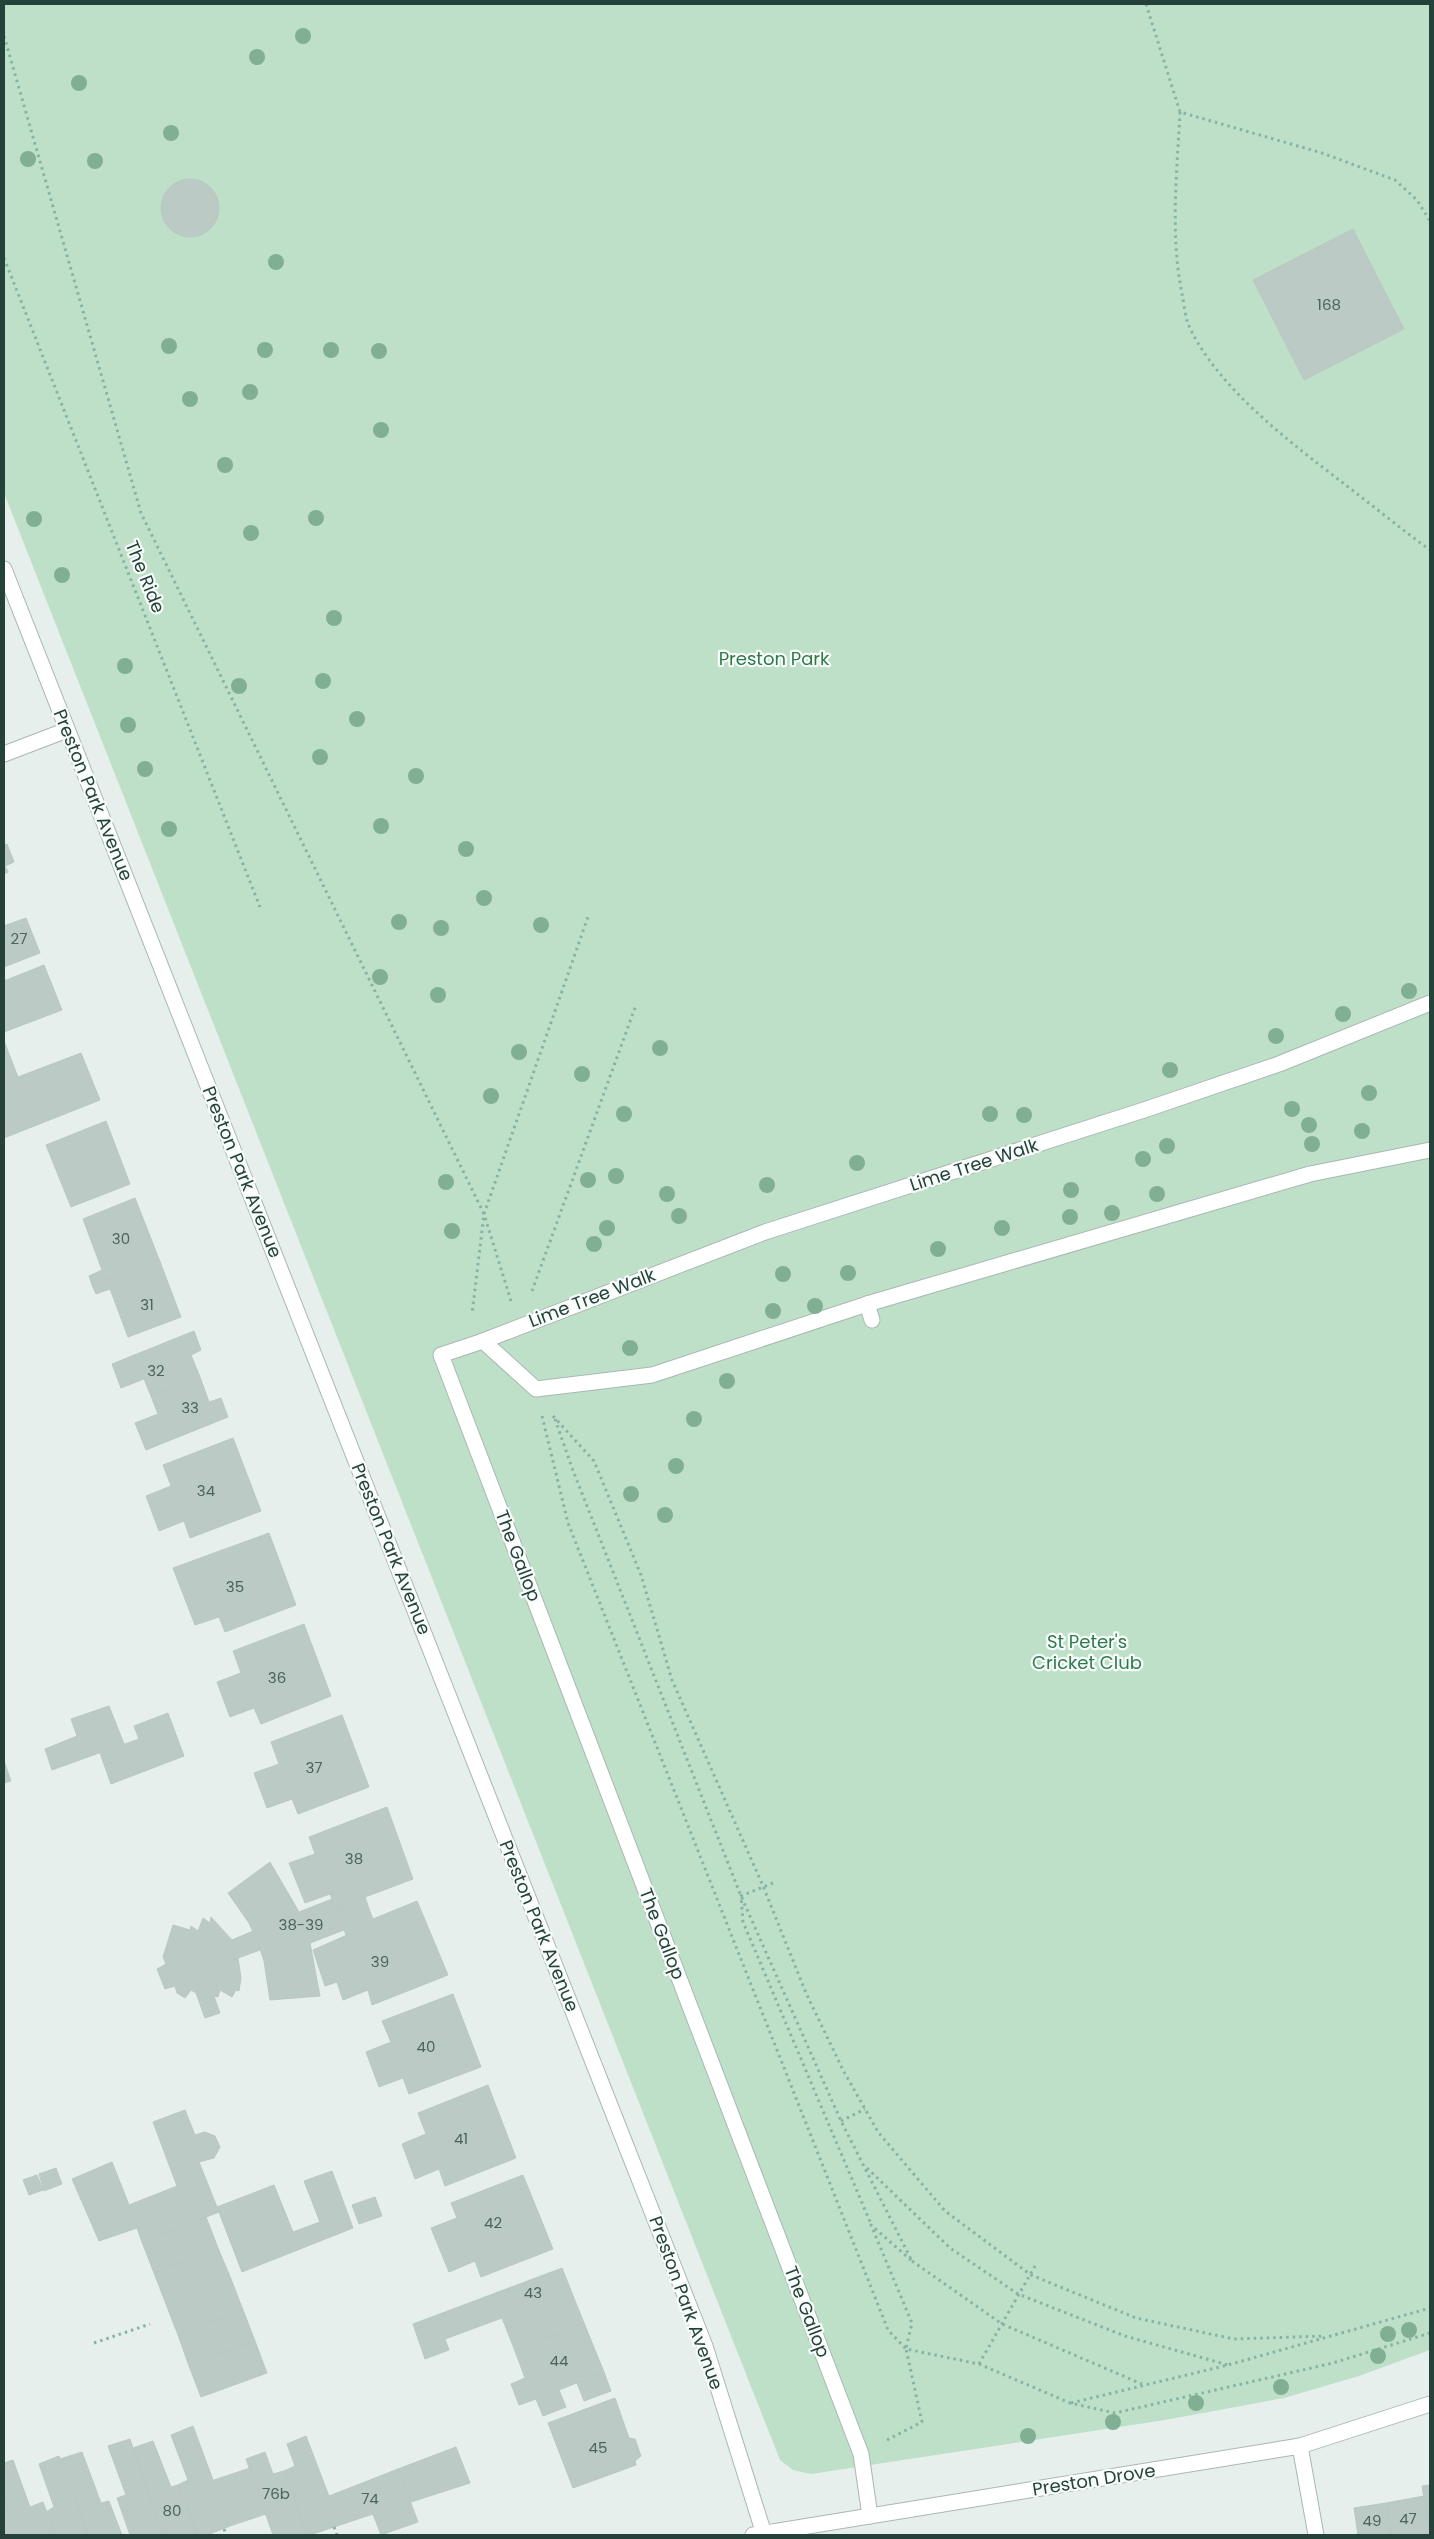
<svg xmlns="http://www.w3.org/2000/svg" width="1434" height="2539" viewBox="0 0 1434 2539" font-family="Poppins,sans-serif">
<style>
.green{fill:#bfe0c8}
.building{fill:#bbcac4;stroke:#b8c9c2}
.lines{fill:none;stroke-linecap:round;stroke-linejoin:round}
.minor-casing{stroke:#a8b8b2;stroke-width:17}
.path{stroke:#86b3a5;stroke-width:3;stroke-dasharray:2.5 4;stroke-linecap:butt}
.minor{stroke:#fff;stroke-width:15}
.tree{fill:#80af93}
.labels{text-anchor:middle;stroke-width:4.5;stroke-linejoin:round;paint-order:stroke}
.number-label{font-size:15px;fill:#4a645c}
.street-label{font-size:18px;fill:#24423a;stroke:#f7fbf9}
.park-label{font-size:18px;fill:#2d7a4b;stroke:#f7fbf9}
</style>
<rect width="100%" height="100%" fill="#e6efeb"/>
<polygon class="green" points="4,4 1430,4 1430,2350 1359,2376 1284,2398 1165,2420 811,2474 793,2470 780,2460 4,493"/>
<g class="building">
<circle cx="190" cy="208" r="29"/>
<polygon points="1353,229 1404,329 1304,380 1253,280"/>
<polygon points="7,844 14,862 5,866 8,872 4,874 4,845"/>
<polygon points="26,918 40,953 4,967 4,926"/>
<polygon points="44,965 62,1010 4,1032 4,981"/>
<polygon points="4,1041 18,1077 81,1053 100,1100 4,1138"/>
<polygon points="106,1121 130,1184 71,1207 46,1145"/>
<polygon points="135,1198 159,1259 92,1285 89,1276 102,1270 83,1219"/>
<polygon points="159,1259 181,1317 128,1337 110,1289 96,1294 92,1285"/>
<polygon points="194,1331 201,1350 191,1355 200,1377 151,1396 144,1379 121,1388 112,1364"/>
<polygon points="200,1377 209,1402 221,1398 228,1417 146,1450 135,1423 158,1414 151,1396"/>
<polygon points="233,1438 261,1511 190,1538 184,1521 159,1531 146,1496 171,1486 163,1465"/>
<polygon points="269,1533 296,1605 225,1632 219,1617 195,1625 173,1568"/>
<polygon points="304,1624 331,1696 261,1724 254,1708 230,1717 217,1682 241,1673 233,1651"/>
<polygon points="109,1706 124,1744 52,1770 45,1749 77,1736 71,1719"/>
<polygon points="168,1713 184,1756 111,1784 100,1753 139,1739 134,1726"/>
<polygon points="342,1715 369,1787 298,1814 292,1799 267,1808 254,1773 279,1764 271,1742"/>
<polygon points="4,1761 11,1781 4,1783"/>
<polygon points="387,1807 413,1879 336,1908 330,1894 305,1903 289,1863 315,1854 309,1837"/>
<polygon points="270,1862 299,1912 332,1899 344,1930 310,1943 320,1996 270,2000 264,1961 257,1940 249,1923 228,1893"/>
<polygon points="365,1897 374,1923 346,1935 336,1908"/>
<polygon points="417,1901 448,1975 372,2005 368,1990 343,2000 337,1982 325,1986 313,1950 374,1923 373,1919"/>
<polygon points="211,1917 232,1940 253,1931 260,1950 238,1958 241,1978 239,1991 236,1990 232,1997 220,1990 218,1997 214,1996 220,2013 205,2018 196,1993 191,1990 185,1998 177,1993 175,1986 165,1989 157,1969 166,1964 163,1957 173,1925 190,1930 191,1926 198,1931 203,1918 210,1923"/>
<polygon points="453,1994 481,2067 409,2094 403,2078 379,2087 366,2052 391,2042 382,2021"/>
<polygon points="488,2085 516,2158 445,2186 439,2169 415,2179 402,2144 426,2134 418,2113"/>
<polygon points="185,2110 195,2135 205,2132 215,2136 220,2147 214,2158 199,2162 219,2212 142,2242 137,2228 99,2241 72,2179 112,2162 129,2205 177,2186 153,2122"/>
<polygon points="56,2168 62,2184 44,2191 39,2174"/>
<polygon points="332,2171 353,2228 242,2272 217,2207 274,2185 293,2232 320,2222 304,2181"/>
<polygon points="37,2175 43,2190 29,2195 23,2180"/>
<polygon points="523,2175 553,2249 481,2277 475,2261 449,2272 431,2228 457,2218 451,2203"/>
<polygon points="375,2197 382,2216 359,2224 352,2205"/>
<polygon points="206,2217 218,2248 154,2273 142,2242"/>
<polygon points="218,2248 231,2279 166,2304 154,2273"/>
<polygon points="562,2268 584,2323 515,2351 502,2318 445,2339 449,2350 425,2359 413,2324"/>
<polygon points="231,2279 243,2310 178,2335 166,2304"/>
<polygon points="243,2310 255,2341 189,2366 178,2335"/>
<polygon points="584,2323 604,2372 559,2390 566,2407 543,2416 536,2399 519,2405 511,2384 525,2378 515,2351"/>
<polygon points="255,2341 267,2373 201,2397 189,2366"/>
<polygon points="604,2372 611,2391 584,2401 577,2383"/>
<polygon points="615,2398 629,2438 635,2439 641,2456 635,2461 636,2465 573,2488 548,2423"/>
<polygon points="193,2426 230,2526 207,2535 198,2535 178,2485 188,2480 171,2435"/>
<polygon points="306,2436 340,2525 310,2535 307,2535 284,2471 295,2466 287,2444"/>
<polygon points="130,2439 133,2448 164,2535 130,2535 117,2498 126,2495 108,2446"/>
<polygon points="153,2441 171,2487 178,2485 198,2535 164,2535 133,2448"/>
<polygon points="456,2447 470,2483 411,2502 398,2469"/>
<polygon points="82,2452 101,2503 109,2501 122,2535 88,2535 60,2459"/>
<polygon points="265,2452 273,2474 284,2471 307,2535 273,2535 246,2459"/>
<polygon points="59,2456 60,2459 88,2535 55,2535 46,2512 54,2507 39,2464"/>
<polygon points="13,2460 30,2507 43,2502 55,2535 17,2535 4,2498 4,2463"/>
<polygon points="250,2468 266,2514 230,2526 214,2480"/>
<polygon points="398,2469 418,2522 381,2535 373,2514 340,2525 329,2496"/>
<polygon points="1430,2485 1430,2535 1422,2486"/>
<polygon points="1424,2496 1430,2535 1391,2535 1386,2503"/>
<polygon points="4,2498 17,2535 4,2535"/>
<polygon points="1386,2503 1391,2535 1358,2535 1354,2508"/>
</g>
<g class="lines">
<g class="minor-casing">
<g id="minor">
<polyline points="4,569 705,2346 764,2534"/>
<polyline points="4,754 67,730"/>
<polyline points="867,1304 872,1320"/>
<polyline points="483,1341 536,1389 652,1375 867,1304 1310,1174 1430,1150"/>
<polyline points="1300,2446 1316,2535"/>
<polyline points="870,2516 861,2454 441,1355 483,1341 765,1232 1147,1109 1279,1064 1430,1003"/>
<polyline points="753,2535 1300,2446 1430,2404"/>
</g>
</g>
<g class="path">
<polyline points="1146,4 1180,112 1322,153 1395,180 1417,200 1430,221"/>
<polyline points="4,36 141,513 484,1214 472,1314"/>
<path d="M1180 112C1177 173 1170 234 1182 294 1184 303 1185 315 1188 324 1216 387 1290 442 1343 483 1372 505 1401 529 1430 550"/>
<polyline points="4,258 260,907"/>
<polyline points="532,1291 636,1005"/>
<polyline points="511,1301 484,1214 589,914"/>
<polyline points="542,1416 568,1523 888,2330 906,2349"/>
<polyline points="553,1416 594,1461 641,1575 672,1680 763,1886 806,1993 843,2070 878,2132 945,2211 1031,2275 1136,2318 1234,2339 1325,2336"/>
<polyline points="555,1419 572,1468 741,1896 841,2121 912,2261 871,2225 912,2323 906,2348"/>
<polyline points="773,1883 741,1896 743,1922 871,2224"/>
<polyline points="841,2121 865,2109"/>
<polyline points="867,2168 950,2248 1018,2294 1125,2336 1228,2365"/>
<polyline points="912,2261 1002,2324 1142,2384"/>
<polyline points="94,2343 150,2324"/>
<polyline points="979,2364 1035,2266"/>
<polyline points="1071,2403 1228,2365 1430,2308"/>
<polyline points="887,2440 922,2422 906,2349 979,2364 1070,2403 1115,2413 1333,2363 1430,2333"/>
<polyline points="334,2527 337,2535"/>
<polyline points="224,2529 226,2535"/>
</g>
<use href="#minor" class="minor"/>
</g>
<g class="tree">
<circle cx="303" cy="36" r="8"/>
<circle cx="257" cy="57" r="8"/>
<circle cx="79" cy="83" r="8"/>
<circle cx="171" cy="133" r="8"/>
<circle cx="28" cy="159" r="8"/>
<circle cx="95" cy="161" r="8"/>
<circle cx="276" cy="262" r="8"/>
<circle cx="169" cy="346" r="8"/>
<circle cx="265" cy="350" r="8"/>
<circle cx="331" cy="350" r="8"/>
<circle cx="379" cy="351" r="8"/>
<circle cx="250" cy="392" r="8"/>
<circle cx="190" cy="399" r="8"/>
<circle cx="381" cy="430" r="8"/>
<circle cx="225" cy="465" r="8"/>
<circle cx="316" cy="518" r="8"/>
<circle cx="34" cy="519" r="8"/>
<circle cx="251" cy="533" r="8"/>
<circle cx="62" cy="575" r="8"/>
<circle cx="334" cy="618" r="8"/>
<circle cx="125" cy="666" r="8"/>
<circle cx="323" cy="681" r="8"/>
<circle cx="239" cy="686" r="8"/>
<circle cx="357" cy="719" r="8"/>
<circle cx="128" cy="725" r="8"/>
<circle cx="320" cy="757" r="8"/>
<circle cx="145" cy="769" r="8"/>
<circle cx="416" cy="776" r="8"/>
<circle cx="381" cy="826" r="8"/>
<circle cx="169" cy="829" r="8"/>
<circle cx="466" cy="849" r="8"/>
<circle cx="484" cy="898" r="8"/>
<circle cx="399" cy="922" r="8"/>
<circle cx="541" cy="925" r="8"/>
<circle cx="441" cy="928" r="8"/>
<circle cx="380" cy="977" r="8"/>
<circle cx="1409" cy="991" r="8"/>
<circle cx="438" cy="995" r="8"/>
<circle cx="1343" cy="1014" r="8"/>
<circle cx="1276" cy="1036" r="8"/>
<circle cx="660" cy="1048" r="8"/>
<circle cx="519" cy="1052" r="8"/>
<circle cx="1170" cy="1070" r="8"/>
<circle cx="582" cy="1074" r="8"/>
<circle cx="1369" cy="1093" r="8"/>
<circle cx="491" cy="1096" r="8"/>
<circle cx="1292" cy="1109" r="8"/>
<circle cx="624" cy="1114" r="8"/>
<circle cx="990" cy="1114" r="8"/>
<circle cx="1024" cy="1115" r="8"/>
<circle cx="1309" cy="1125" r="8"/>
<circle cx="1362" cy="1131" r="8"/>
<circle cx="1312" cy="1144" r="8"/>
<circle cx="1167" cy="1146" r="8"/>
<circle cx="1143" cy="1159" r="8"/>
<circle cx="857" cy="1163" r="8"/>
<circle cx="616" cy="1176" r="8"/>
<circle cx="588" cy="1180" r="8"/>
<circle cx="446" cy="1182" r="8"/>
<circle cx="767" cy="1185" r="8"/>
<circle cx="1071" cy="1190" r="8"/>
<circle cx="667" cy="1194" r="8"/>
<circle cx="1157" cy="1194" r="8"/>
<circle cx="1112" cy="1213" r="8"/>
<circle cx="679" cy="1216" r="8"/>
<circle cx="1070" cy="1217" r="8"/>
<circle cx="607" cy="1228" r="8"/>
<circle cx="1002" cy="1228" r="8"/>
<circle cx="452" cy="1231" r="8"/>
<circle cx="594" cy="1244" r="8"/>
<circle cx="938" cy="1249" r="8"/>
<circle cx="848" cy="1273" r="8"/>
<circle cx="783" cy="1274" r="8"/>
<circle cx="815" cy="1306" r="8"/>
<circle cx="773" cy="1311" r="8"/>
<circle cx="630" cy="1348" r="8"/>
<circle cx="727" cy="1381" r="8"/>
<circle cx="694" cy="1419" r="8"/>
<circle cx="676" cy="1466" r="8"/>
<circle cx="631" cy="1494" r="8"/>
<circle cx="665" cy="1515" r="8"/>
<circle cx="1409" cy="2330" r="8"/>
<circle cx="1388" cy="2334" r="8"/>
<circle cx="1378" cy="2356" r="8"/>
<circle cx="1281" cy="2387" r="8"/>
<circle cx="1196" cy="2403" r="8"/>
<circle cx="1113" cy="2422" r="8"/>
<circle cx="1028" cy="2436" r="8"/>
</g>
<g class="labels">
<g class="number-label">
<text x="1329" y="310">168</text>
<text x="19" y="944">27</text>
<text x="121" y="1244">30</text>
<text x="147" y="1310">31</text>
<text x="156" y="1376">32</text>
<text x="190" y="1413">33</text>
<text x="206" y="1496">34</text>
<text x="235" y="1592">35</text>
<text x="277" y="1683">36</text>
<text x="314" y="1773">37</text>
<text x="354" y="1864">38</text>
<text x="301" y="1930">38-39</text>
<text x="380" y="1967">39</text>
<text x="426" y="2052">40</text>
<text x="461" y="2144">41</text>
<text x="493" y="2228">42</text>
<text x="533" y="2298">43</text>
<text x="559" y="2366">44</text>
<text x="598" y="2453">45</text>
<text x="276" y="2499">76b</text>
<text x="370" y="2504">74</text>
<text x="172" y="2516">80</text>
<text x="1408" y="2524">47</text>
<text x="1372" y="2526">49</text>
</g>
<g class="street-label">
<text transform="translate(145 577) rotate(68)" y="6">The Ride</text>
<text transform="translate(93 795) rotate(68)" y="6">Preston Park Avenue</text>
<text transform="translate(974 1165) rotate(-18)" y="6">Lime Tree Walk</text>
<text transform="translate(242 1172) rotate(68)" y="6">Preston Park Avenue</text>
<text transform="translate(592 1298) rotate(-21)" y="6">Lime Tree Walk</text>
<text transform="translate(391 1549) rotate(68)" y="6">Preston Park Avenue</text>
<text transform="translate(518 1556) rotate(69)" y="6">The Gallop</text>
<text transform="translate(539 1926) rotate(68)" y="6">Preston Park Avenue</text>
<text transform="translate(662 1934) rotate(69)" y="6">The Gallop</text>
<text transform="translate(686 2303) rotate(70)" y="6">Preston Park Avenue</text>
<text transform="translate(807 2312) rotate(69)" y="6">The Gallop</text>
<text transform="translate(1094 2480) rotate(-9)" y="6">Preston Drove</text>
</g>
<g class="park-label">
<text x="774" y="665">Preston Park</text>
<text x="1087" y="1648">St Peter's<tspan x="1087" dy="21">Cricket Club</tspan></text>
</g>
</g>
<rect width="1434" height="2539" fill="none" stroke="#24423a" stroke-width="10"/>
</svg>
